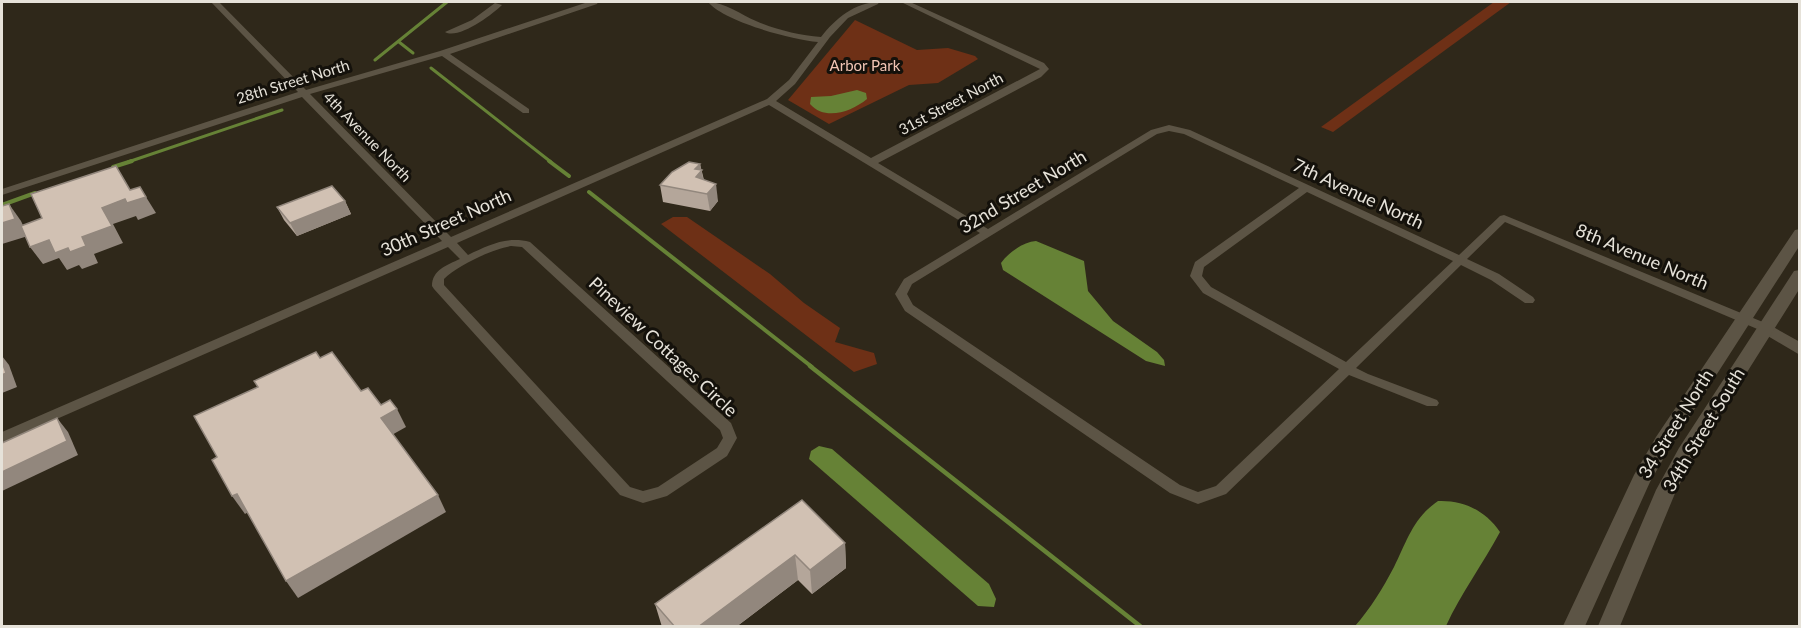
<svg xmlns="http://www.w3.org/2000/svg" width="1801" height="628" viewBox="0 0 1801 628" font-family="Lato,sans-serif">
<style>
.green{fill:#6e3016}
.water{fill:#668236}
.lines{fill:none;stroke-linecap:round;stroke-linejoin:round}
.stream-far2{stroke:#668236;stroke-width:3}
.stream-far1{stroke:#668236;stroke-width:4}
.stream{stroke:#668236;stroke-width:4.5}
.minor{fill:#5c5445;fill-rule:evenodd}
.tertiary{fill:#5c5445;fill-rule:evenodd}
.secondary{fill:#5c5445;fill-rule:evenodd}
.wall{fill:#b4a69a}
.shaded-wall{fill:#92877d}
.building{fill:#d1c1b3;stroke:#92877d;stroke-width:1.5}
.labels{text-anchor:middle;stroke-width:6;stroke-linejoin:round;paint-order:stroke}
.far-park-label{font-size:15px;fill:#f1c5b5;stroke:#14110b}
.far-street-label{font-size:15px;fill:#e6e2d9;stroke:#14110b}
.street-label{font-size:18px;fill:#e6e2d9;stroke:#14110b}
</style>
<rect width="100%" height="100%" fill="#2f281a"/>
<g class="green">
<polygon points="1494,2 1511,2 1333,132 1321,127"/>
<polygon points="855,20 917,50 948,48 975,56 978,59 938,83 909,85 829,124 788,100"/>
<polygon points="673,217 687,217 770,274 804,303 840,328 835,342 874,353 877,364 854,372 661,224"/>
</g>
<g class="water">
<path d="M857 90 866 93 867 99C851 112 825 121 810 104L811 97 831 96Z"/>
<path d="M1036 241 1084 261 1088 291 1113 321 1157 352 1164 360 1165 366 1146 361 1003 270 1001 263C1009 252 1023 242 1036 241Z"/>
<polygon points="819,446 832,449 989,584 996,599 994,607 978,606 809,459 811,451"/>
<path d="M1438 501C1463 500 1485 510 1500 532 1483 564 1461 593 1446 626H1355C1370 609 1383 588 1394 567 1407 541 1413 518 1438 501Z"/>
</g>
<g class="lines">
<g class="stream-far2">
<polyline points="399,42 413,53"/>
<polyline points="375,60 447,2"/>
<polyline points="431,68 551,162"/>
<polyline points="128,162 282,110"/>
</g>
<g class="stream-far1">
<polyline points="549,161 569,176"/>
<polyline points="113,167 132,161"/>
<polyline points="589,192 812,367"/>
<polyline points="2,205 35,193"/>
</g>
<polyline class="stream" points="810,366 1140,626"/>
<g class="minor">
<path d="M211 2H219L306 90 440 51 588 2H598L597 4 450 54 529 109V113H523L442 56 310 94 451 237 767 99 789 80 818 42C790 39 725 22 708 2 725 2 741 15 756 21 777 30 799 35 821 37 835 19 855 2 879 2L878 4 848 18 830 37 795 84 776 101 871 158 1040 69 901 2H910L1044 63 1049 69 1041 77 878 163 988 229 1151 130 1169 125 1190 130 1459 255 1500 216 1504 215 1770 325 1772 328 1766 332 1762 331 1505 222 1467 259 1499 274 1533 297 1535 300 1533 303H1525L1491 280 1461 265 1356 368 1368 374 1437 400 1439 403 1437 406H1427L1349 375 1226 494 1198 504 1170 493 905 311 895 294 904 279 980 233 769 105 457 243 468 255C489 245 507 236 530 242L731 423 737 438 727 456 667 496 643 503 620 495 434 289 432 286C432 270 447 265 460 259L448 247 2 443V432L442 241 302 97 2 195V189L298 92ZM1169 131 1184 134 1299 188 1195 262 1190 276 1203 293 1339 369 1216 486 1198 492 1180 485 913 305 907 294 912 284 1157 134ZM1307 192 1453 261 1346 362 1211 287 1202 276 1204 267ZM511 246 522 247 720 430 723 438 717 448 658 487 643 491 630 487 444 285V279C457 266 492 249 511 246Z"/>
<path d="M495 3 502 5C492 15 458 40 445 32L472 20Z"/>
</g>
<polygon class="tertiary" points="1766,323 1800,342 1800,355 1761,332 1758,328"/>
<g class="secondary">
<polygon points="1800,229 1800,245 1670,447 1650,482 1585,626 1563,626 1634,475 1656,437 1795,230"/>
<polygon points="1800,270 1800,288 1693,458 1676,491 1620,626 1598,626 1656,490 1679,448 1794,271"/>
</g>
</g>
<g class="wall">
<polygon points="700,164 704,180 718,201 710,211 663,202 660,185"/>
<polygon points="345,201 351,214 297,236 284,220 277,207"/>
<polygon points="802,500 845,543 846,568 812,594 798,580 736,627 662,627 655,604"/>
</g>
<g class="shaded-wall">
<polygon points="700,164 705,187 698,192 695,169"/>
<polygon points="716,184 718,201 710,211 707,194"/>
<polygon points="146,197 156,213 138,220 136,216 113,224 123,243 94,254 98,263 82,269 79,265 67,270 59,258 43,264 30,247 49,240 68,248 82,237 102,208 125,199 137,200"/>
<polygon points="345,201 351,214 297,236 290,223"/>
<polygon points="9,204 21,221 28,236 2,244 2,223"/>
<polygon points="2,356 9,365 17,387 2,393"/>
<polygon points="397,409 406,427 390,436 381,418"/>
<polygon points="57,418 68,432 78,455 2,491 2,472"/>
<polygon points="237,494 250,511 245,514 232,496"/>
<polygon points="438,495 446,512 298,598 286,581"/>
<polygon points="845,543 846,568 812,594 810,570"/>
<polygon points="795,555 798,580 736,627 698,627"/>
</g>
<g class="building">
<polygon points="689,162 700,164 695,169 702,170 696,177 716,184 707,194 660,185 672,172"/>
<polygon points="116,166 130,190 140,187 146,197 127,203 125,199 102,208 112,226 82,237 86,246 70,252 68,248 55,253 49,240 30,247 21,226 42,218 31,194"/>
<polygon points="332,186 345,201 290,223 277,207"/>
<polygon points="9,204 15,219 2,223 2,206"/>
<polygon points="316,352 320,358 332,352 361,391 368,388 381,405 390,400 397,409 381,418 438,495 286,581 237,494 232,496 212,460 217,457 194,416 258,387 254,381"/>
<polygon points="2,362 6,373 2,375"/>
<polygon points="57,418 67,441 2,472 2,443"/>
<polygon points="802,500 845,543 810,570 795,555 698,627 675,627 655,604"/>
</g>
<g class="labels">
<g class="far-park-label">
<text x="865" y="71">Arbor Park</text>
</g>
<g class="far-street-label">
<text transform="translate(293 82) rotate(-17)" y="5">28th Street North</text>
<text transform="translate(951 104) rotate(-28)" y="5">31st Street North</text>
<text transform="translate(367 137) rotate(46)" y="5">4th Avenue North</text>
</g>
<g class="street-label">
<text transform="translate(1023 192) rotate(-31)" y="6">32nd Street North</text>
<text transform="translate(1358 194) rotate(25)" y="6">7th Avenue North</text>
<text transform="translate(446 223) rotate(-24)" y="6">30th Street North</text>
<text transform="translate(1642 257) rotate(23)" y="6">8th Avenue North</text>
<text transform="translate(663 347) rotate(43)" y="6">Pineview Cottages Circle</text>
<text transform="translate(1676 424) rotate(-58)" y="6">34 Street North</text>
<text transform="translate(1704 430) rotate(-59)" y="6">34th Street South</text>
</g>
</g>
<rect width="1801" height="628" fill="none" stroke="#e6e2d9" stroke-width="6"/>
</svg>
